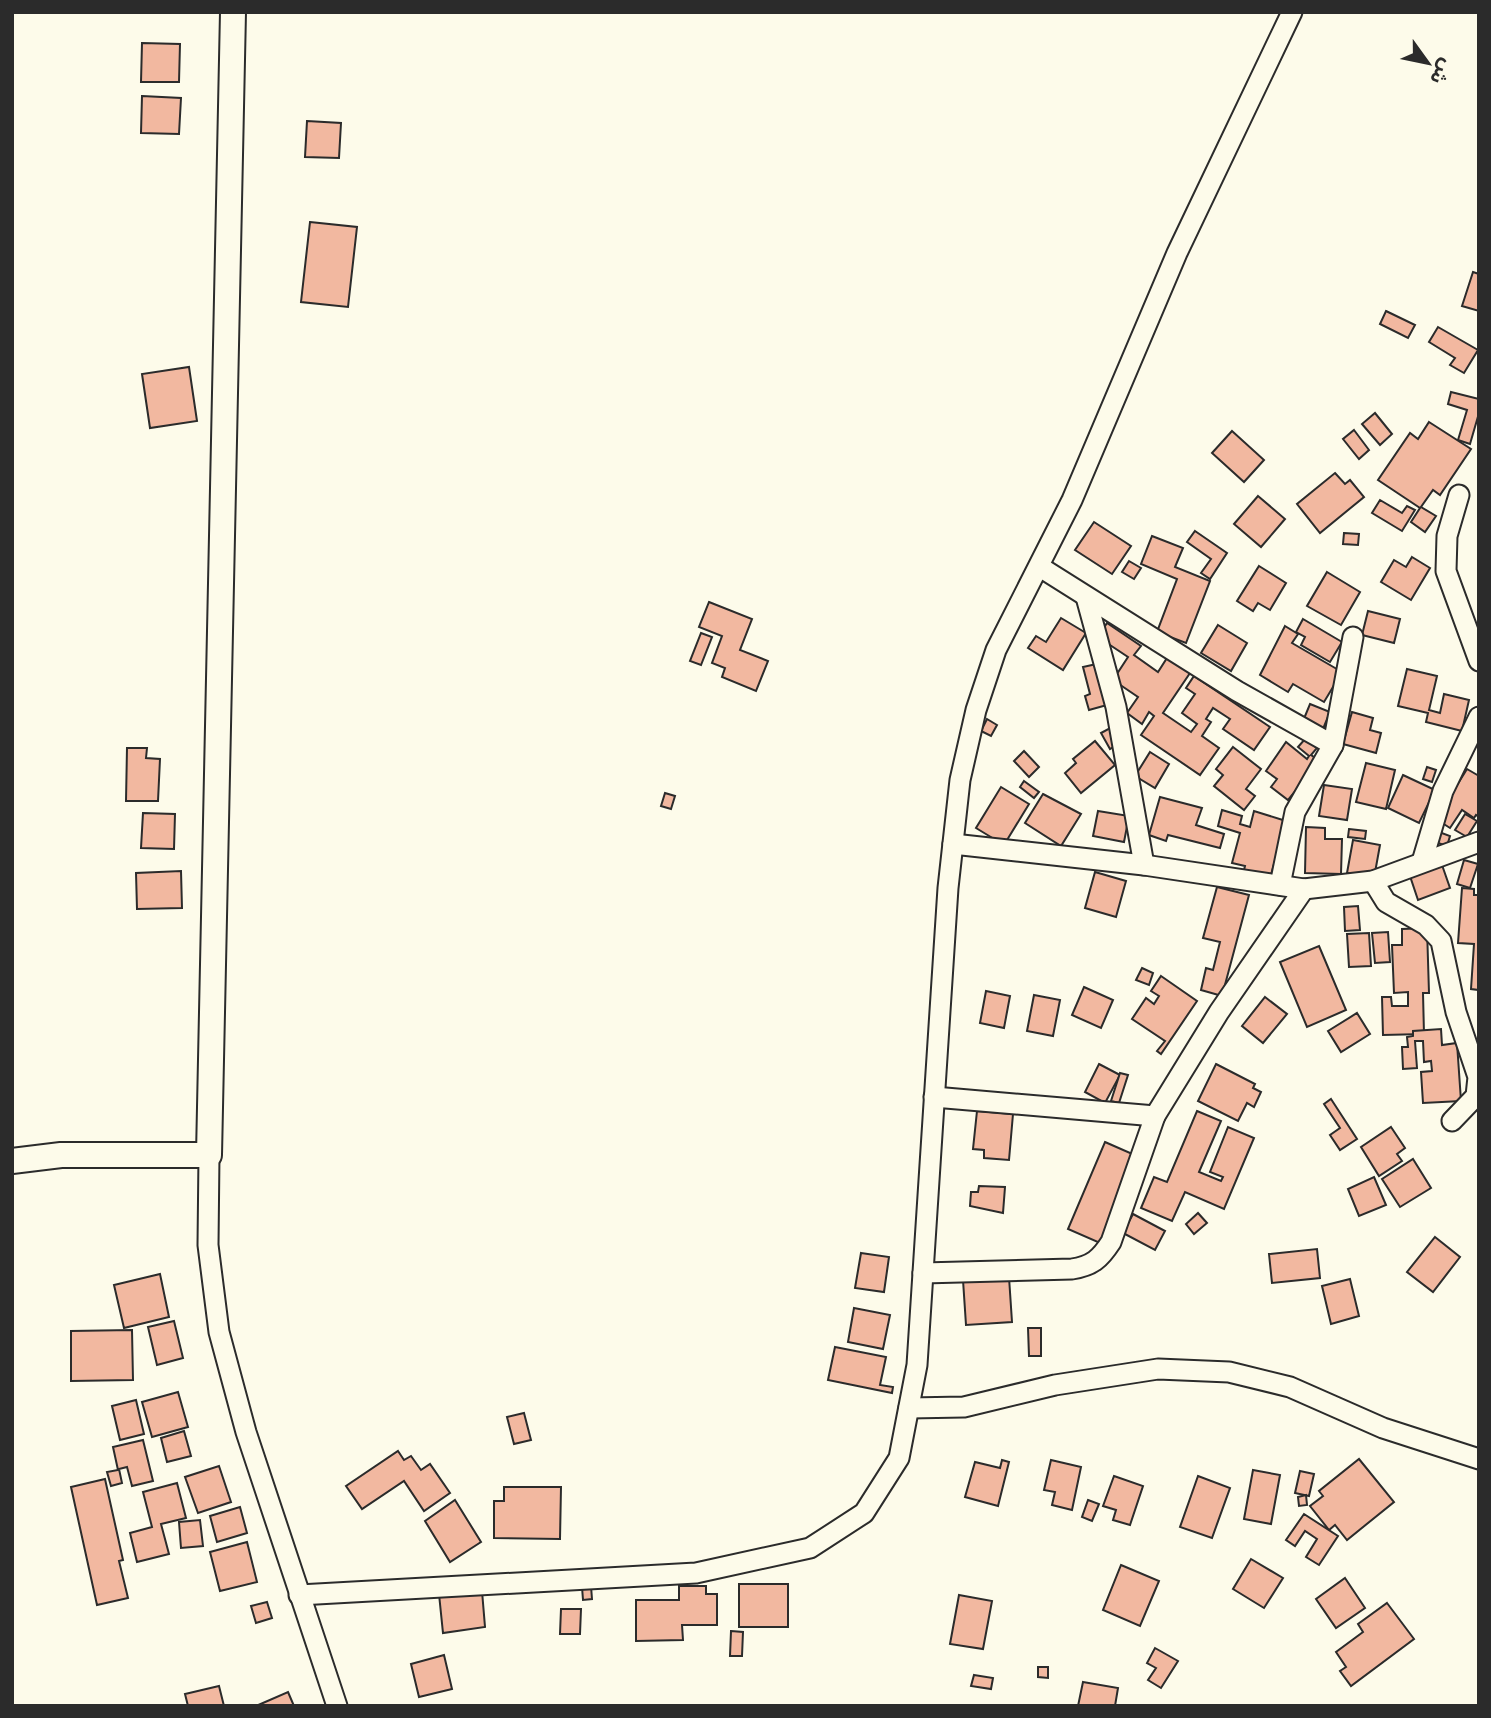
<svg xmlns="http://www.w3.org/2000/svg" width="1491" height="1718" viewBox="0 0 1491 1718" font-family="'Fira Sans Condensed','Noto Sans Arabic',sans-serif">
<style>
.building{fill:#f2b8a0;stroke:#2b2b2b;stroke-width:2}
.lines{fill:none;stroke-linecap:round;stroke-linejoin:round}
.minor-casing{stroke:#2b2b2b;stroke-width:23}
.major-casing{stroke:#2b2b2b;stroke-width:28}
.minor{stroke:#fdfbea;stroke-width:19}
.major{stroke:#fdfbea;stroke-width:24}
</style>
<rect width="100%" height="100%" fill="#fdfbea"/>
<g class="building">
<polygon points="142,43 180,44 179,82 141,82"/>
<polygon points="142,96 181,98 179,134 141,133"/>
<polygon points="307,121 341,123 339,158 305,157"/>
<polygon points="310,222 357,227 348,307 301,302"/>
<polygon points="1473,272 1479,274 1479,311 1462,306"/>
<polygon points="1386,311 1415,325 1408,338 1380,324"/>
<polygon points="1438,327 1478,350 1464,373 1450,365 1455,358 1429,342"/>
<polygon points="189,367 197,421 150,428 142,374"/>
<polygon points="1451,392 1479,399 1479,413 1470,444 1458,440 1467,410 1448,404"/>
<polygon points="1375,413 1392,434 1380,445 1362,424"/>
<polygon points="1429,422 1471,449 1440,495 1433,490 1421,507 1436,516 1425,532 1411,522 1420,508 1378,480 1410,433 1418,439"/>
<polygon points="1354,430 1369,450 1359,459 1343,439"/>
<polygon points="1232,431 1264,460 1244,482 1212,453"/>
<polygon points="1335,473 1345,484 1350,480 1364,497 1320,533 1297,504"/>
<polygon points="1258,496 1285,519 1261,547 1234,524"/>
<polygon points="1380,500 1402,513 1407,506 1415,510 1402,531 1372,513"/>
<polygon points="1094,522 1131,546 1112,574 1075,550"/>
<polygon points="1195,531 1227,553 1210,579 1201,573 1211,559 1187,542"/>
<polygon points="1344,533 1359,534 1358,545 1343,544"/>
<polygon points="1152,536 1183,548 1175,567 1210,581 1186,643 1157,632 1177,579 1141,564"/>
<polygon points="1412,557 1430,568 1411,600 1381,582 1394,560 1406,567"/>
<polygon points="1129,561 1141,568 1134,579 1122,572"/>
<polygon points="1259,566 1286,583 1270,610 1258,603 1253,611 1237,601"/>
<polygon points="1327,572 1360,592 1341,625 1307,606"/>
<polygon points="709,602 752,619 740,650 768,661 756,691 722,677 725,668 712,663 722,636 699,627"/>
<polygon points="1368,611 1400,619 1394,643 1362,635"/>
<polygon points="1061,618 1086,633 1063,670 1028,648 1036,636 1046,642"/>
<polygon points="1303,619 1342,642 1330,662 1301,645 1305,637 1296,632"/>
<polygon points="1107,623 1141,646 1134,655 1158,672 1167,658 1190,673 1163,713 1191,732 1197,724 1182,713 1195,694 1186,688 1194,676 1270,727 1254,750 1223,729 1230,719 1213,708 1206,719 1211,722 1202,736 1219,748 1200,775 1141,735 1154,716 1149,712 1142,724 1127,713 1138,697 1113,680 1128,657 1098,637"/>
<polygon points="1218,625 1247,643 1231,671 1201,653"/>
<polygon points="1285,626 1298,634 1292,643 1342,672 1324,702 1293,684 1288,692 1260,675"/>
<polygon points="701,633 712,637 701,665 690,661"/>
<polygon points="1101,663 1107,705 1089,710 1085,696 1090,694 1083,667"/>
<polygon points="1407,669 1437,676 1429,710 1440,713 1444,694 1469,700 1462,731 1426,722 1428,713 1398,706"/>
<polygon points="1310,704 1330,712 1323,729 1303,721"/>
<polygon points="1352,712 1373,718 1370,730 1381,733 1376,753 1343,744"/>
<polygon points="987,719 997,725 991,736 981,731"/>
<polygon points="1112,727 1121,742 1110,749 1101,733"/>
<polygon points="1305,739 1317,748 1311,755 1320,761 1288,800 1271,787 1277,779 1266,771 1286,742 1307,759 1309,756 1298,747"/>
<polygon points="1095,741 1115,765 1081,793 1065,773 1076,763 1073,759"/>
<polygon points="1233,747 1261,769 1246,789 1255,796 1244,810 1214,786 1223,775 1216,769"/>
<polygon points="127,748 147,748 146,758 160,759 158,801 126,801"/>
<polygon points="1024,751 1039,767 1029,777 1014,761"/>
<polygon points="1150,752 1169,764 1155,788 1135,776"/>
<polygon points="1366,763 1395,770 1386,809 1356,802"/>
<polygon points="1427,767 1436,770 1432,782 1423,779"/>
<polygon points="1467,769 1479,776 1479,817 1476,815 1474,818 1462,810 1450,828 1436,819"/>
<polygon points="1403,775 1435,790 1419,823 1388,808"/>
<polygon points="1024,781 1039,792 1034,798 1020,787"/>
<polygon points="1324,785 1352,789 1347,820 1319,816"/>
<polygon points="1001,787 1029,804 1004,845 976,828"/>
<polygon points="665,793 675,796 671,809 661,806"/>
<polygon points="1043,794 1081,814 1061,846 1025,823"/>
<polygon points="1160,797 1202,808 1196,825 1224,834 1220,848 1168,835 1166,841 1149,835"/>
<polygon points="1222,810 1242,816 1240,824 1250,827 1254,811 1286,821 1269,882 1243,874 1245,866 1232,863 1240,833 1218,826"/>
<polygon points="1098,811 1129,816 1124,842 1093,836"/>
<polygon points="143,813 175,814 174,849 141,848"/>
<polygon points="1465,814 1477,821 1467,837 1455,830"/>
<polygon points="1306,827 1325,828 1325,839 1342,839 1341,874 1305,873"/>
<polygon points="1349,829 1366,831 1365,839 1348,837"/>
<polygon points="1439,832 1450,836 1447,846 1435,842"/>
<polygon points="1353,840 1380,845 1374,878 1347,873"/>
<polygon points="1464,860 1478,864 1470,888 1457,884"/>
<polygon points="1442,865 1450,888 1418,900 1410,876"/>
<polygon points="181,871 182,908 137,909 136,873"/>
<polygon points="1095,872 1126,881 1116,917 1085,908"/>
<polygon points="1217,887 1249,895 1222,996 1201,990 1206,968 1213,970 1220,942 1203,938"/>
<polygon points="1462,888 1474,889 1474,895 1479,895 1479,990 1471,989 1474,944 1458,943"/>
<polygon points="1358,906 1360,930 1345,931 1344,907"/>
<polygon points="1427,928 1429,993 1423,993 1424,1034 1383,1035 1382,997 1391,997 1392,1006 1408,1006 1408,992 1394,993 1392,945 1402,945 1402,929"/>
<polygon points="1388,932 1390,962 1375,963 1372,933"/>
<polygon points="1369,933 1371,966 1349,967 1347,934"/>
<polygon points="1319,946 1346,1010 1307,1027 1280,962"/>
<polygon points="1142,968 1153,973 1149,985 1136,980"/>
<polygon points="1161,976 1197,1001 1161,1054 1157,1051 1165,1041 1132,1019 1146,998 1154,1004 1159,996 1151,991"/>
<polygon points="1084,987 1113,1000 1101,1028 1072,1015"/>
<polygon points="986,991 1010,996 1004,1028 980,1023"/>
<polygon points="1034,995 1060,1000 1053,1036 1027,1031"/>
<polygon points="1265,997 1287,1014 1263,1043 1242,1026"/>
<polygon points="1357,1013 1370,1034 1341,1052 1328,1031"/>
<polygon points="1441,1029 1442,1045 1457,1043 1461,1101 1423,1103 1421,1072 1432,1071 1431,1061 1424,1062 1423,1041 1415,1041 1417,1068 1403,1069 1402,1047 1408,1047 1407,1037 1413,1036 1413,1031"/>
<polygon points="1099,1064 1120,1075 1105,1103 1085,1092"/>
<polygon points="1216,1064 1255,1084 1253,1088 1261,1092 1254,1107 1247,1103 1238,1121 1198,1101"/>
<polygon points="1120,1073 1128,1075 1119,1103 1111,1101"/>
<polygon points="1331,1099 1357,1139 1340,1150 1330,1135 1340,1128 1324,1104"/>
<polygon points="977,1111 1013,1114 1009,1160 984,1158 984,1150 973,1149"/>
<polygon points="1197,1111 1221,1121 1199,1172 1221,1181 1223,1177 1210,1172 1228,1127 1254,1138 1224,1209 1185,1192 1172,1221 1141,1208 1154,1177 1167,1182"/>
<polygon points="1391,1127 1405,1148 1397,1154 1402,1161 1379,1176 1361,1147"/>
<polygon points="1105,1142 1137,1156 1100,1243 1068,1229"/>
<polygon points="1413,1159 1431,1188 1400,1207 1382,1179"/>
<polygon points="1374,1177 1386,1205 1359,1216 1348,1189"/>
<polygon points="979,1186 1005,1187 1003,1213 970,1206 971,1192 978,1192"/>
<polygon points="1198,1213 1207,1223 1194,1234 1186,1224"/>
<polygon points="1133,1214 1165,1231 1155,1250 1123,1233"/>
<polygon points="1435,1237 1460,1257 1433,1292 1407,1272"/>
<polygon points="1317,1249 1320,1278 1272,1283 1269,1254"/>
<polygon points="861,1253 889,1257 884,1292 855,1288"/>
<polygon points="160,1274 169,1317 124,1328 114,1285"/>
<polygon points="1009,1277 1012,1322 966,1325 963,1280"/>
<polygon points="1350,1279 1359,1316 1331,1324 1322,1286"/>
<polygon points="854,1308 890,1315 883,1349 848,1342"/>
<polygon points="174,1321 183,1358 157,1365 148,1327"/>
<polygon points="1028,1328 1041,1328 1041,1356 1029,1356"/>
<polygon points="132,1330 133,1380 71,1381 71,1331"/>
<polygon points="835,1347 886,1357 880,1385 893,1387 892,1393 828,1380"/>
<polygon points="178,1392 188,1427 152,1437 142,1402"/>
<polygon points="136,1400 144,1434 120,1440 112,1406"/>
<polygon points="524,1413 531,1440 514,1444 507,1417"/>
<polygon points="184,1431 191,1456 167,1462 161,1438"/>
<polygon points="143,1440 153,1481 132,1486 127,1467 119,1469 122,1483 111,1486 107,1472 118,1470 113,1447"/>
<polygon points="398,1451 404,1460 411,1456 421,1470 430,1464 450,1493 424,1511 404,1481 362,1509 346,1486"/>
<polygon points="1359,1459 1394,1502 1347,1540 1335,1525 1329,1530 1310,1506 1323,1496 1319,1491"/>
<polygon points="1002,1460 1009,1462 998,1506 965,1497 975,1462 1000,1468"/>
<polygon points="1051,1460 1081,1467 1072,1510 1052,1505 1055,1492 1044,1490"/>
<polygon points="219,1466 231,1502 198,1513 185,1477"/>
<polygon points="1253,1470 1280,1475 1271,1524 1244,1519"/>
<polygon points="1300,1471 1314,1474 1309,1496 1295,1493"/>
<polygon points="1114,1476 1143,1486 1130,1525 1113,1520 1116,1510 1103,1506"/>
<polygon points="1198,1476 1230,1488 1212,1538 1180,1527"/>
<polygon points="105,1479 123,1560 119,1561 128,1598 97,1605 71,1487"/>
<polygon points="177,1483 186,1518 161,1524 169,1554 137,1562 130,1533 152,1527 143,1492"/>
<polygon points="504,1487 561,1487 560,1539 494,1538 494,1501 504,1501"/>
<polygon points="1306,1495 1307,1505 1299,1506 1298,1497"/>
<polygon points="455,1500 481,1542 450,1562 425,1521"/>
<polygon points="1088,1500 1099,1504 1092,1521 1082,1517"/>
<polygon points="240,1507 247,1533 217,1542 210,1516"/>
<polygon points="1304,1514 1338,1536 1319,1565 1306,1557 1317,1539 1305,1531 1295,1546 1286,1540"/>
<polygon points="200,1520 203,1546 181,1548 179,1522"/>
<polygon points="247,1542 257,1582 220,1591 210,1552"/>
<polygon points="1251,1559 1283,1578 1264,1608 1233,1589"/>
<polygon points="1121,1565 1159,1581 1140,1626 1103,1610"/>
<polygon points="1345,1578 1365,1608 1336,1628 1316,1599"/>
<rect x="739" y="1584" width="49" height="43"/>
<polygon points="591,1586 592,1599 583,1600 582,1587"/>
<polygon points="679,1586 706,1586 706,1594 717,1594 717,1625 682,1625 683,1640 636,1641 636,1600 679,1600"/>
<polygon points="482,1591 485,1627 443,1633 439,1594"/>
<polygon points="959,1595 992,1601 983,1649 950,1644"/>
<polygon points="267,1602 272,1618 256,1623 251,1606"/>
<polygon points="1387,1603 1414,1639 1351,1686 1340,1671 1346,1667 1336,1652 1363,1632 1358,1624"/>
<polygon points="561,1609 581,1609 580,1634 560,1634"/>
<polygon points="731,1631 743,1632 742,1656 730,1656"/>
<polygon points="1155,1648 1178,1661 1161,1688 1148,1680 1156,1668 1147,1663"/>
<polygon points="444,1655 452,1689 419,1697 411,1664"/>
<polygon points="1038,1667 1048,1667 1048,1678 1038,1677"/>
<polygon points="974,1675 993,1678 991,1689 971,1686"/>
<polygon points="1083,1682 1118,1688 1115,1706 1078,1706"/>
<polygon points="219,1686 224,1706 188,1706 185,1694"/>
<polygon points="288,1692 294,1706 256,1706"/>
</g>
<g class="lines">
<g class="minor-casing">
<g id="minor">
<polyline points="1459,495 1447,536 1446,571 1479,661"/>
<polyline points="1040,567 1237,691 1333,745"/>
<polyline points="1086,597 1116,707 1144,865"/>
<polyline points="953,844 1144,865 1304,889 1373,881 1479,842"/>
<polyline points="1422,862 1443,791 1479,717"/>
<polyline points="1373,881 1386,902 1426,925 1441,941 1456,1012 1478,1077 1476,1096 1452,1121"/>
<polyline points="1280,885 1295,812 1333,745 1353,637"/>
<polyline points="934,1097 1155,1116 1219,1012 1304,889"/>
<polyline points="209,1155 208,1245 219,1332 246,1432 337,1706"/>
<path d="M923 1273 1072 1269C1092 1266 1100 1259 1111 1242L1155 1116"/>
<polyline points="909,1408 964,1407 1055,1385 1158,1369 1229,1372 1290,1387 1383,1428 1479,1459"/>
<polyline points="299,1595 696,1573 810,1548 864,1513 899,1458 917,1365 948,888 960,780 976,710 996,650 1072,500 1177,253 1292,12"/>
</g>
</g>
<g class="major-casing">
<polyline id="major" points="12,1161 61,1155 209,1155 233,12"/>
</g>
<use href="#minor" class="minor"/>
<use href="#major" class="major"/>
</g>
<rect width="1491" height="1718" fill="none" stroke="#2b2b2b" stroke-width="28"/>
<g transform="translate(1428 63) rotate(123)" stroke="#fdfbea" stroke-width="5" paint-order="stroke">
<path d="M0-5L12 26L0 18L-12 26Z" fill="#2b2b2b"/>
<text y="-10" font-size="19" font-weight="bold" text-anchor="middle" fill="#2b2b2b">ش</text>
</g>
</svg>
